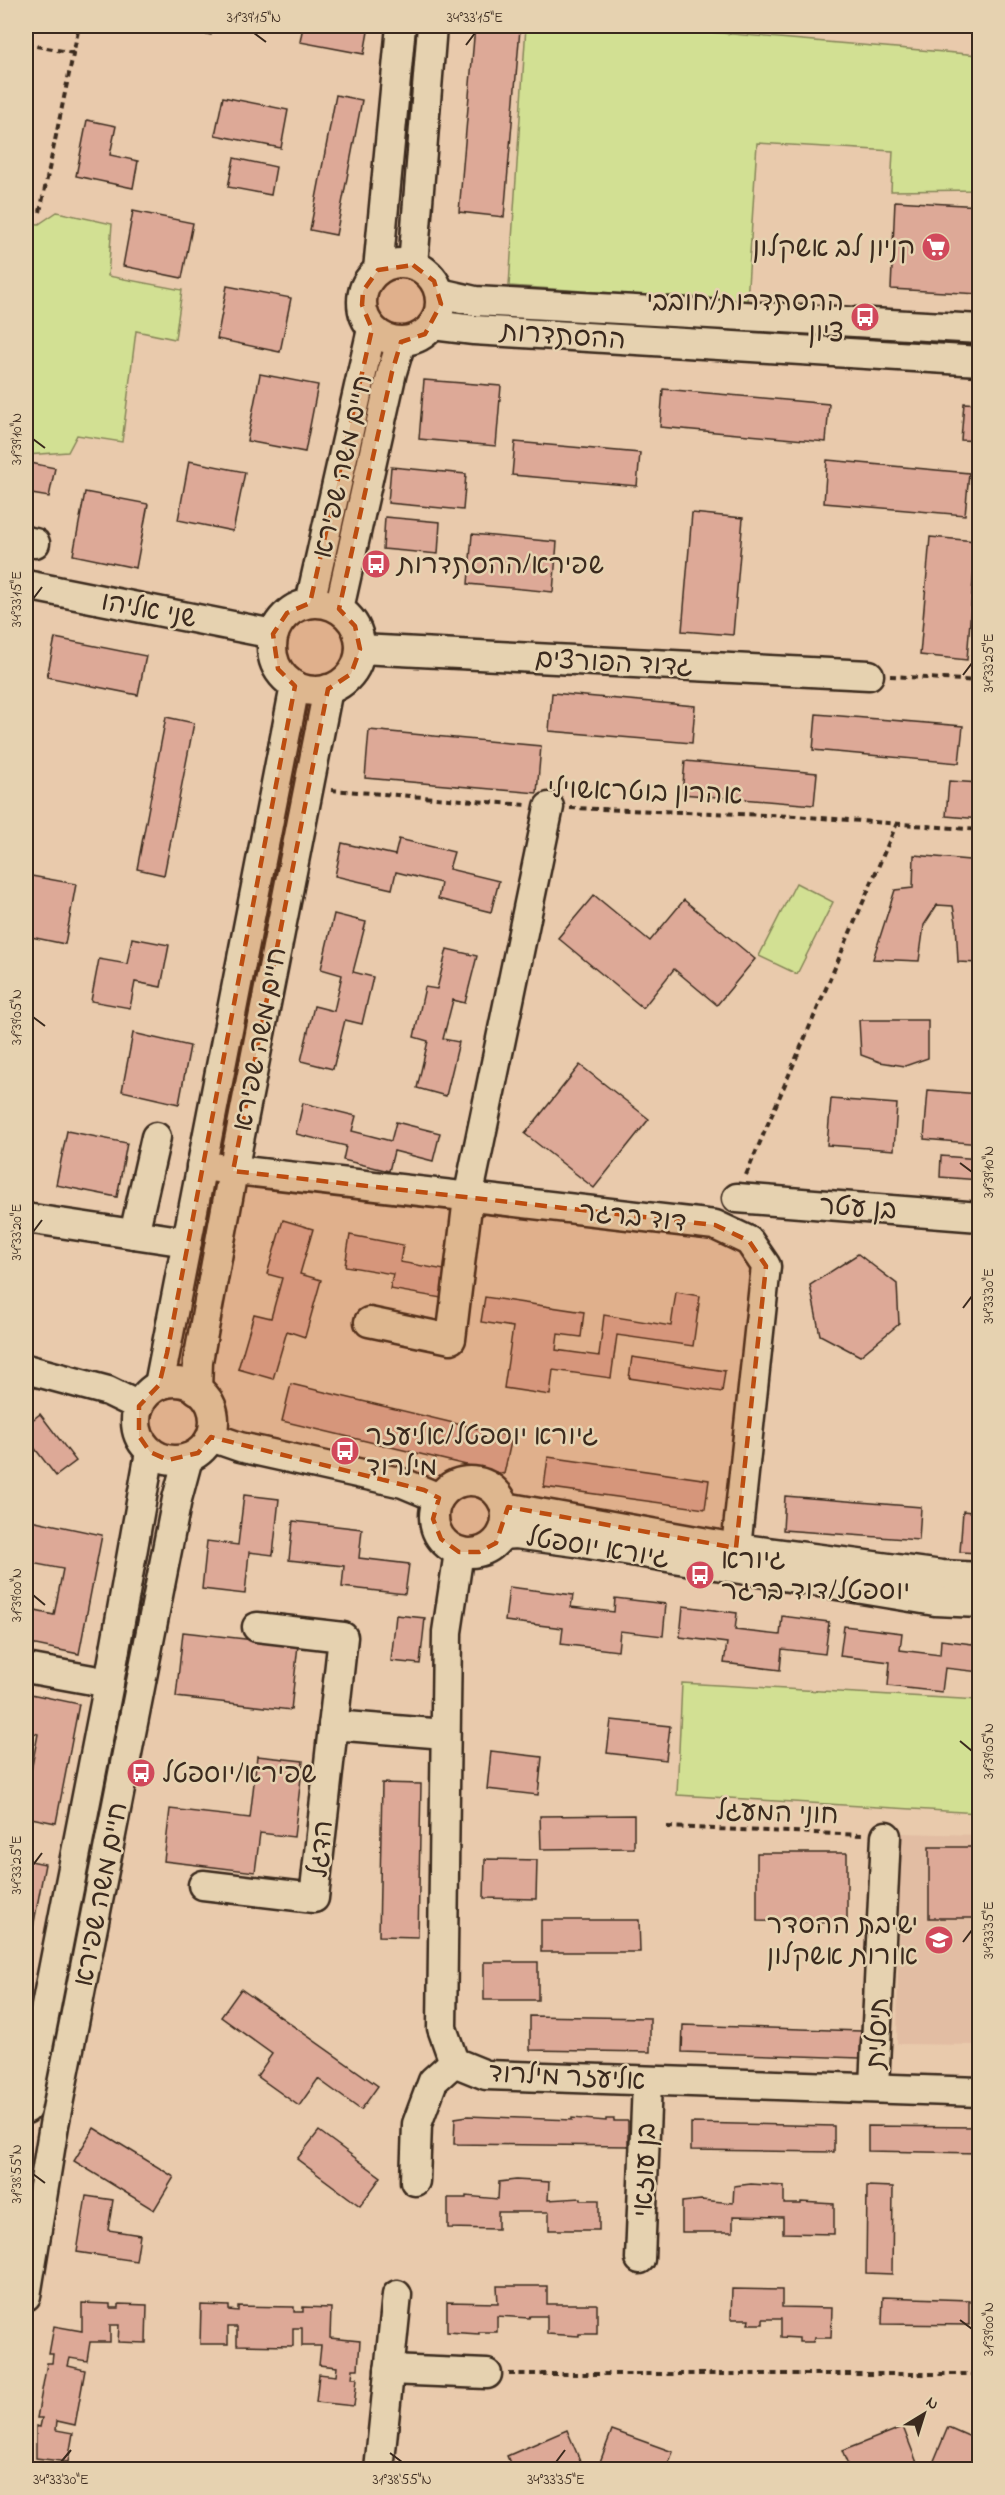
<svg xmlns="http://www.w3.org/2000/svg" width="1005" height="2495" viewBox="0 0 1005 2495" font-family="'Indie Flower','Playpen Sans Hebrew',sans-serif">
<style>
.built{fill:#e2bda3}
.green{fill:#d2e093;stroke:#868558;stroke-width:1.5}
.building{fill:#dda997;stroke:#3b2a1e;stroke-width:1.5}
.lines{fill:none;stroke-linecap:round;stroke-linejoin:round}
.minor-casing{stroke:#3b2a1e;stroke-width:33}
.path{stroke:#3b2a1e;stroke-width:4;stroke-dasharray:6 4.5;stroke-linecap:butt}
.minor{stroke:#e6d2b0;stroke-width:28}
.marked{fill:#bd4d10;fill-opacity:0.2;stroke:#bd4d10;stroke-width:4.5;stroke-dasharray:12 8;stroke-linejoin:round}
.ticks{fill:none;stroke:#3b2a1e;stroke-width:2}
.labels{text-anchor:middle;stroke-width:5;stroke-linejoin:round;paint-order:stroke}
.poi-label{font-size:27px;fill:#3b2a1e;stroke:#e6d2b0;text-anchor:start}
.street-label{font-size:27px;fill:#3b2a1e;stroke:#e6d2b0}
.neatline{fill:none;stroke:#3b2a1e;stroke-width:2}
.ticks-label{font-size:15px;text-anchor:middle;fill:#3b2a1e}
</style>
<rect width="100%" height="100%" fill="#e9caac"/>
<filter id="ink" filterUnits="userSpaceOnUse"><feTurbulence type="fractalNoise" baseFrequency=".0167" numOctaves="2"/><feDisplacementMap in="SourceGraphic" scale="12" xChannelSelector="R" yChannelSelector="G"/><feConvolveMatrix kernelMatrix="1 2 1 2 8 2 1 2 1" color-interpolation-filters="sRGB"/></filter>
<g filter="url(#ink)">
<polygon class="built" points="900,1833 979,1835 979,2045 897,2044"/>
<g class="green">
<polygon points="526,26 637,26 979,55 979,190 891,191 893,151 757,143 747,302 509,286"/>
<polygon points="57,212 112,224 108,276 182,290 175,339 136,331 122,442 77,435 68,452 26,455 26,223 39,224"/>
<polygon points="796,883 833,902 797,974 759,956"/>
<polygon points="682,1683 979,1700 979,1813 677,1795"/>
</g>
<g class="building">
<polygon points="162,26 213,26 211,35"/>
<polygon points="303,26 369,26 364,54 300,42"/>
<polygon points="475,26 520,29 504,217 459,212"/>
<polygon points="336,95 362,100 336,235 310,230"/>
<polygon points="223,97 288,110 281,148 215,135"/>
<polygon points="26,102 30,103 26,127"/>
<polygon points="87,120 116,126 110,155 138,161 133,188 76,176"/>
<polygon points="234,158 276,167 271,195 228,187"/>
<polygon points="895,201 980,206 980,294 891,289"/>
<polygon points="133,211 193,223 182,278 123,266"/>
<polygon points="227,286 291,298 280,352 217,339"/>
<polygon points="260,374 318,385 305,452 247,441"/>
<polygon points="424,380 501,386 496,446 419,439"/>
<polygon points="663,389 829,404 826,442 660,427"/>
<polygon points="964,403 980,404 980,441 961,440"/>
<polygon points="515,442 640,453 637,486 512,475"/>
<polygon points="827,460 969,473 965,515 824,503"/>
<polygon points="189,461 245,472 233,531 178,520"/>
<polygon points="26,462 55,468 49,497 26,493"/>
<polygon points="391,467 466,474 463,510 388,503"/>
<polygon points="85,492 148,504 136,568 73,555"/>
<polygon points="692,513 743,518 733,635 682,631"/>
<polygon points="385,517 440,522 438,554 383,549"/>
<polygon points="472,534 557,542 553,592 468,584"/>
<polygon points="930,537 976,541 967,660 920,655"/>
<polygon points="55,638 146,656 138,695 47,677"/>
<polygon points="552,693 695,706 692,743 549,731"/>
<polygon points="816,714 963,726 959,763 813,750"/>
<polygon points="166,717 194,723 164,875 137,869"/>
<polygon points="369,730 541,746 537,793 365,778"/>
<polygon points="685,761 817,773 814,805 682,794"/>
<polygon points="949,781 980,783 980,819 946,816"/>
<polygon points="399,839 454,852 449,869 499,881 491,912 438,899 441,883 396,872 392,889 335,876 342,843 395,855"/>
<polygon points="914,855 980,861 980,963 958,962 956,922 953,906 937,905 924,925 919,961 873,959 895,890 913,888"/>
<polygon points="26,875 76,884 65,944 26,936"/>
<polygon points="594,895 650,941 684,900 755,959 717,1005 674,969 643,1008 558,938"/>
<polygon points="334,914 366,922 353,972 373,977 362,1024 345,1020 333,1069 301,1061 314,1006 334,1011 342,975 321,969"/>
<polygon points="132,938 169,945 161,987 135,982 130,1008 91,1001 99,959 127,964"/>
<polygon points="447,949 477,956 465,1003 453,1000 443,1039 459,1042 446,1096 417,1088 428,1041 414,1037 425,987 437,989"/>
<polygon points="859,1020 928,1020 928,1058 905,1066 880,1062 861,1055"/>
<polygon points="133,1033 190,1046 179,1104 122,1091"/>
<polygon points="580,1065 649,1119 594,1188 525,1134"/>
<polygon points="928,1090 980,1094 980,1144 924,1139"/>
<polygon points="831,1099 897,1104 894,1150 827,1145"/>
<polygon points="303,1103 356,1116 352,1131 391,1141 396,1122 440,1133 433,1161 394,1151 389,1171 343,1160 346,1146 296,1134"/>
<polygon points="67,1131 127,1143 117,1197 56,1185"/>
<polygon points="941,1156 980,1159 980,1180 940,1177"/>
<polygon points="283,1220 313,1229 300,1274 321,1280 305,1337 287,1331 273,1379 238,1369 254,1314 271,1318 282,1278 267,1274"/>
<polygon points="350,1235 403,1245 400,1262 445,1270 441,1298 390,1289 393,1274 345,1266"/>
<polygon points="858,1254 897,1284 899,1324 860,1356 820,1335 810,1285"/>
<polygon points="676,1292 700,1296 693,1346 617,1335 611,1378 553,1370 550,1395 504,1388 513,1327 481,1322 485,1297 584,1312 581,1337 558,1334 556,1350 599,1356 604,1315 671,1326"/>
<polygon points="632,1357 725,1371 722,1392 629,1378"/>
<polygon points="291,1384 512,1437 504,1474 282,1421"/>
<polygon points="40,1414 76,1461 56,1476 26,1437 26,1425"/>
<polygon points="548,1457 709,1480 705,1509 544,1487"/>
<polygon points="244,1495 279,1499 273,1555 249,1552 245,1594 202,1589 207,1541 238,1545"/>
<polygon points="785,1496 921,1507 919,1540 783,1530"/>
<polygon points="963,1511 980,1513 980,1553 960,1552"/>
<polygon points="26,1519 102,1535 79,1654 26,1643 26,1609 54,1615 63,1569 26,1562"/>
<polygon points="293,1521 362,1529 359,1558 409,1564 405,1594 342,1587 344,1566 289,1560"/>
<polygon points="509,1587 573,1595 571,1607 614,1612 615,1598 666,1604 663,1636 620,1631 618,1651 561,1644 563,1628 505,1621"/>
<polygon points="683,1606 737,1613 735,1630 780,1635 782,1616 829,1622 825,1654 782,1649 780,1670 724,1663 727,1643 680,1637"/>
<polygon points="396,1615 425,1618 420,1664 391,1661"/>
<polygon points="844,1626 902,1633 900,1650 940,1655 941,1640 980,1645 980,1672 945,1668 942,1692 888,1686 890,1662 840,1656"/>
<polygon points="183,1632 298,1645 291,1710 176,1697"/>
<polygon points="26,1693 79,1704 56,1823 26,1817 26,1786 28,1787 38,1734 26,1731"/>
<polygon points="611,1720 670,1726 666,1760 607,1753"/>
<polygon points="491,1751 542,1757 538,1795 487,1789"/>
<polygon points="257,1756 303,1761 294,1837 260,1833 255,1872 164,1861 170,1809 250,1818"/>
<polygon points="382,1783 421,1784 418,1937 379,1936"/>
<polygon points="634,1815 634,1848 541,1849 540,1816"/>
<rect x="929" y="1847" width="51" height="71"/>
<polygon points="757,1853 847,1853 847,1922 757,1921"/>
<polygon points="485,1859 537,1860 536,1899 484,1898"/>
<polygon points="26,1860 45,1864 26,1965"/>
<polygon points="541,1920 639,1920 640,1952 541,1952"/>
<rect x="484" y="1962" width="54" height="38"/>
<polygon points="241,1989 378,2086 361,2110 318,2079 299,2106 257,2076 272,2054 221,2017"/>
<polygon points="530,2016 650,2018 650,2052 530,2050"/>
<polygon points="683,2025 861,2031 860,2058 682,2052"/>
<polygon points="468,2116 572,2120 572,2118 606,2121 606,2119 614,2119 614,2121 628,2121 628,2146 454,2144 455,2118"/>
<polygon points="691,2123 834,2126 834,2152 691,2150"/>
<polygon points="868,2126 980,2127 980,2153 868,2151"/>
<polygon points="94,2128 174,2177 154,2210 74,2161"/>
<polygon points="319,2131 381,2177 360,2206 297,2159"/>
<polygon points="516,2180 549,2182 548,2200 581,2198 581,2200 599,2200 599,2230 549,2230 549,2212 498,2212 498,2229 448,2228 448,2198 466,2198 466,2196 498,2199 499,2182"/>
<polygon points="751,2184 784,2186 784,2204 801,2204 801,2202 834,2204 834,2234 783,2233 783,2217 733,2216 733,2232 682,2232 682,2202 701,2200 733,2203 734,2186"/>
<polygon points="867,2186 893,2187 892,2274 866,2273"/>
<polygon points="86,2196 113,2200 108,2230 140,2235 136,2261 77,2252"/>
<polygon points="497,2286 547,2286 547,2304 597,2304 597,2334 579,2334 579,2336 547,2334 547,2316 530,2316 529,2318 497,2316 497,2332 479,2332 479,2334 447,2332 447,2302 498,2303"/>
<polygon points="732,2289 782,2290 782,2307 832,2308 831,2338 814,2338 813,2342 799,2342 799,2338 781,2337 781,2319 763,2319 763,2324 748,2324 749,2319 731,2319"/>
<polygon points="883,2297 969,2300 969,2325 882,2324"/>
<polygon points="82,2303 110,2304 110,2308 119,2308 119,2304 147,2305 146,2343 118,2342 119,2325 110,2325 110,2342 90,2342 87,2361 70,2358 68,2366 85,2370 75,2425 57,2421 56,2430 73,2433 68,2462 36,2458 36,2426 40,2427 42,2418 37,2418 47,2363 52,2363 53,2354 49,2354 54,2326 82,2331"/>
<polygon points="201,2305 229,2306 229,2310 238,2311 238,2306 294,2307 294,2312 303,2312 303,2307 331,2308 330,2338 360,2341 358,2369 353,2369 352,2378 357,2378 354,2406 316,2402 319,2374 336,2376 337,2367 319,2365 321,2346 302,2346 302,2328 293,2328 293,2346 237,2345 237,2327 228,2327 228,2344 200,2344"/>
<polygon points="903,2427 919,2468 850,2470 842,2451"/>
<polygon points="948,2427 980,2441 980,2470 931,2468"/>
<polygon points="567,2430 584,2470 513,2470 507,2456"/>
<polygon points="612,2430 673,2452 666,2470 597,2470"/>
</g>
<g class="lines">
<g class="minor-casing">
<g id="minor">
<circle cx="401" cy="302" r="39"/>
<polyline points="413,265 432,26"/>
<polyline points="378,270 401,26"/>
<polyline points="440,293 475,301 980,329"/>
<polyline points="433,325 474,330 980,361"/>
<polyline points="26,541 35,543"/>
<polyline points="26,585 273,634"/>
<polyline points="310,603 372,329"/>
<circle cx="316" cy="647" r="44"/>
<polyline points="339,609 392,372 401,342"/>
<polyline points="360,649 869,675"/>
<polyline points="201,1166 715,1225 749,1241 766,1266 736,1548"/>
<polyline points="737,1198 980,1217"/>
<polyline points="26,1218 187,1242"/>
<polyline points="134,1234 156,1137"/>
<polyline points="369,1322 451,1339 468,1198 549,807"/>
<polyline points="26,1369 108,1391 139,1406"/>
<circle cx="175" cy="1421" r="39"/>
<polyline points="159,1385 295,686"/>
<polyline points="197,1390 198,1361 233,1171 328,689"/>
<polyline points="211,1437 240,1447 403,1483 439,1498"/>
<circle cx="470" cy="1517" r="36"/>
<polyline points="505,1507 736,1548 942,1575 980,1577"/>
<polyline points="502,1535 516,1534 576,1542 935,1601 980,1603"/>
<polyline points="459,1552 447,1632 442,2028 454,2062 486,2075 980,2092"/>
<polyline points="26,1668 109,1683"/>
<polyline points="333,1725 445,1734"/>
<polyline points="203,1885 314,1898 343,1637 257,1627"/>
<polyline points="874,2086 886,1836"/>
<polyline points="26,2109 109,1683 150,1452"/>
<polyline points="415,2181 417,2124 433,2081 454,2062"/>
<polyline points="640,2259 647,2082"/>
<polyline points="26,2296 54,2125 177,1499 188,1458"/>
<polyline points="389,2370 487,2374"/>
<polyline points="379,2470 397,2295"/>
</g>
</g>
<g class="path">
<polyline points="26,44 73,53"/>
<polyline points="40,212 79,26"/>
<polyline points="890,676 980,681"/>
<polyline points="331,790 527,805"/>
<polyline points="570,808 795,816 980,830"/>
<polyline points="746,1175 897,823"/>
<polyline points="667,1827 864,1835"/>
<polyline points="509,2374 980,2374"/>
</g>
<use href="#minor" class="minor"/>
</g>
</g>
<path class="marked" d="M413 265 434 281 441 304 425 334 401 342 392 372 339 609 355 626 360 649 351 674 328 689 233 1171 715 1225 749 1241 766 1266 736 1548 508 1507 496 1543 479 1552H459L441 1539 433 1519 439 1498 424 1490 211 1437 198 1453 168 1460 150 1452 139 1436V1406L159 1385 167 1353 295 686 278 669 273 634 287 613 310 603 372 329 362 305 363 291 378 270Z"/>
<path class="ticks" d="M254 33 266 42M466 45 475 33M33 439 45 448M33 599 42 587M963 675 972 663M33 1017 45 1026M960 1163 972 1172M33 1232 42 1220M963 1308 972 1296M33 1595 45 1605M960 1741 972 1751M33 1865 42 1853M963 1942 972 1930M33 2174 45 2183M960 2320 972 2329M390 2453 402 2462M61 2462 71 2450M556 2462 565 2450"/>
<defs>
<g id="supermarket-disc" transform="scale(1.5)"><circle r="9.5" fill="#d1495b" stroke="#e6d2b0"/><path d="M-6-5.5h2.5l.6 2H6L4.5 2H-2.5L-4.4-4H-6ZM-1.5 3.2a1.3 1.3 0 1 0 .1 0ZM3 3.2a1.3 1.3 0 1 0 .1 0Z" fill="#fff"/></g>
<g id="bus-disc" transform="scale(1.5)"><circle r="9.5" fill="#d1495b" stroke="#e6d2b0"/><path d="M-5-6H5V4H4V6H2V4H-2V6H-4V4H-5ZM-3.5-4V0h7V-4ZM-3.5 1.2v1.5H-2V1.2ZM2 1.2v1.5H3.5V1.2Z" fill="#fff"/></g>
<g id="school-disc" transform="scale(1.5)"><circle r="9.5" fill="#d1495b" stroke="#e6d2b0"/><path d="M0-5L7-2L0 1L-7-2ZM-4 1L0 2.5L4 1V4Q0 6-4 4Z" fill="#fff"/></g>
</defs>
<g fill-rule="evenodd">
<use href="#supermarket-disc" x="936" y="247"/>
<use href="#bus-disc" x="865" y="317"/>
<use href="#bus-disc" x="376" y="564"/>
<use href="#bus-disc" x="345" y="1451"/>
<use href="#bus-disc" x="700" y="1575"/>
<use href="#bus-disc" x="141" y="1773"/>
<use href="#school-disc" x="939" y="1940"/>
</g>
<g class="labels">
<g class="poi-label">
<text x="915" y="256" text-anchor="end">קניון לב אשקלון</text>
<text x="844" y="310" text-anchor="end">ההסתדרות/חובבי<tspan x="844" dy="31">ציון</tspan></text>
<text x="397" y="573">שפירא/ההסתדרות</text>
<text x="366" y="1444">גיורא יוספטל/אליעזר<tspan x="366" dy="31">מילרוד</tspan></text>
<text x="721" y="1568">גיורא<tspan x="721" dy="31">יוספטל/דוד ברגר</tspan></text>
<text x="162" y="1782">שפירא/יוספטל</text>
<text x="918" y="1933" text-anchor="end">ישיבת ההסדר<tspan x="918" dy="31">אורות אשקלון</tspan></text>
</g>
<g class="street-label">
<text transform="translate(563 335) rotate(4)" y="9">ההסתדרות</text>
<text transform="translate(342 466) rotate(-77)" y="9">חיים משה שפירא</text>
<text transform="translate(149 609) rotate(11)" y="9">שני אליהו</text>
<text transform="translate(614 662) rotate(3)" y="9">גדוד הפורצים</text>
<text transform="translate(645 791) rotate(2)" y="9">אהרון בוטראשוילי</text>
<text transform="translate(259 1039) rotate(-79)" y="9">חיים משה שפירא</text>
<text transform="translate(858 1207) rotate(4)" y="9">בן עטר</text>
<text transform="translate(633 1216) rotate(6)" y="9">דוד ברגר</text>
<text transform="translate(598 1547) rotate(9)" y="9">גיורא יוספטל</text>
<text transform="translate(777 1812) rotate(2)" y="9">חוני המעגל</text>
<text transform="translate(320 1849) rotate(-84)" y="9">הדגל</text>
<text transform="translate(100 1894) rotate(-79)" y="9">חיים משה שפירא</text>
<text transform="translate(877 2033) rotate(-87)" y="9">תיסלית</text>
<text transform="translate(567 2076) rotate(3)" y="9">אליעזר מילרוד</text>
<text transform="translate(644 2170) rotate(-88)" y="9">בן עוזאי</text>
</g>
</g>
<rect width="1005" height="2495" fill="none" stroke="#e6d2b0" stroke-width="66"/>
<g transform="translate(924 2414) rotate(38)" stroke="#e6d2b0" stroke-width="4.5" paint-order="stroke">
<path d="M0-4.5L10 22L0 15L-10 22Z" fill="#3b2a1e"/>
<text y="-9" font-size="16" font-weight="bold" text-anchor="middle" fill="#3b2a1e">N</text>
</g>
<rect x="33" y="33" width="939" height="2429" class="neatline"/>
<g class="ticks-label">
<text x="254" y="22">31°39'15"N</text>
<text x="475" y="22">34°33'15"E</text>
<text transform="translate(16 439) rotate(-90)" y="5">31°39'10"N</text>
<text transform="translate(16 599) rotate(-90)" y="5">34°33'15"E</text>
<text transform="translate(988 663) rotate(-90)" y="5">34°33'25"E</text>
<text transform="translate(16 1017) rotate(-90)" y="5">31°39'05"N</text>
<text transform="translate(988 1172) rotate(-90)" y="5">31°39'10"N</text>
<text transform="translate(16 1232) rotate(-90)" y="5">34°33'20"E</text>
<text transform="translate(988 1296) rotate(-90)" y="5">34°33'30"E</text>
<text transform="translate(16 1595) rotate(-90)" y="5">31°39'00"N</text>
<text transform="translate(988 1751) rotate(-90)" y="5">31°39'05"N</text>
<text transform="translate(16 1865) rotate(-90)" y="5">34°33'25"E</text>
<text transform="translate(988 1930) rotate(-90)" y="5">34°33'35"E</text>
<text transform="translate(16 2174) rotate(-90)" y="5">31°38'55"N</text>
<text transform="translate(988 2329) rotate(-90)" y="5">31°39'00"N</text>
<text x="61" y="2484">34°33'30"E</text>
<text x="402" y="2484">31°38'55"N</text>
<text x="556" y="2484">34°33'35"E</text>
</g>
</svg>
